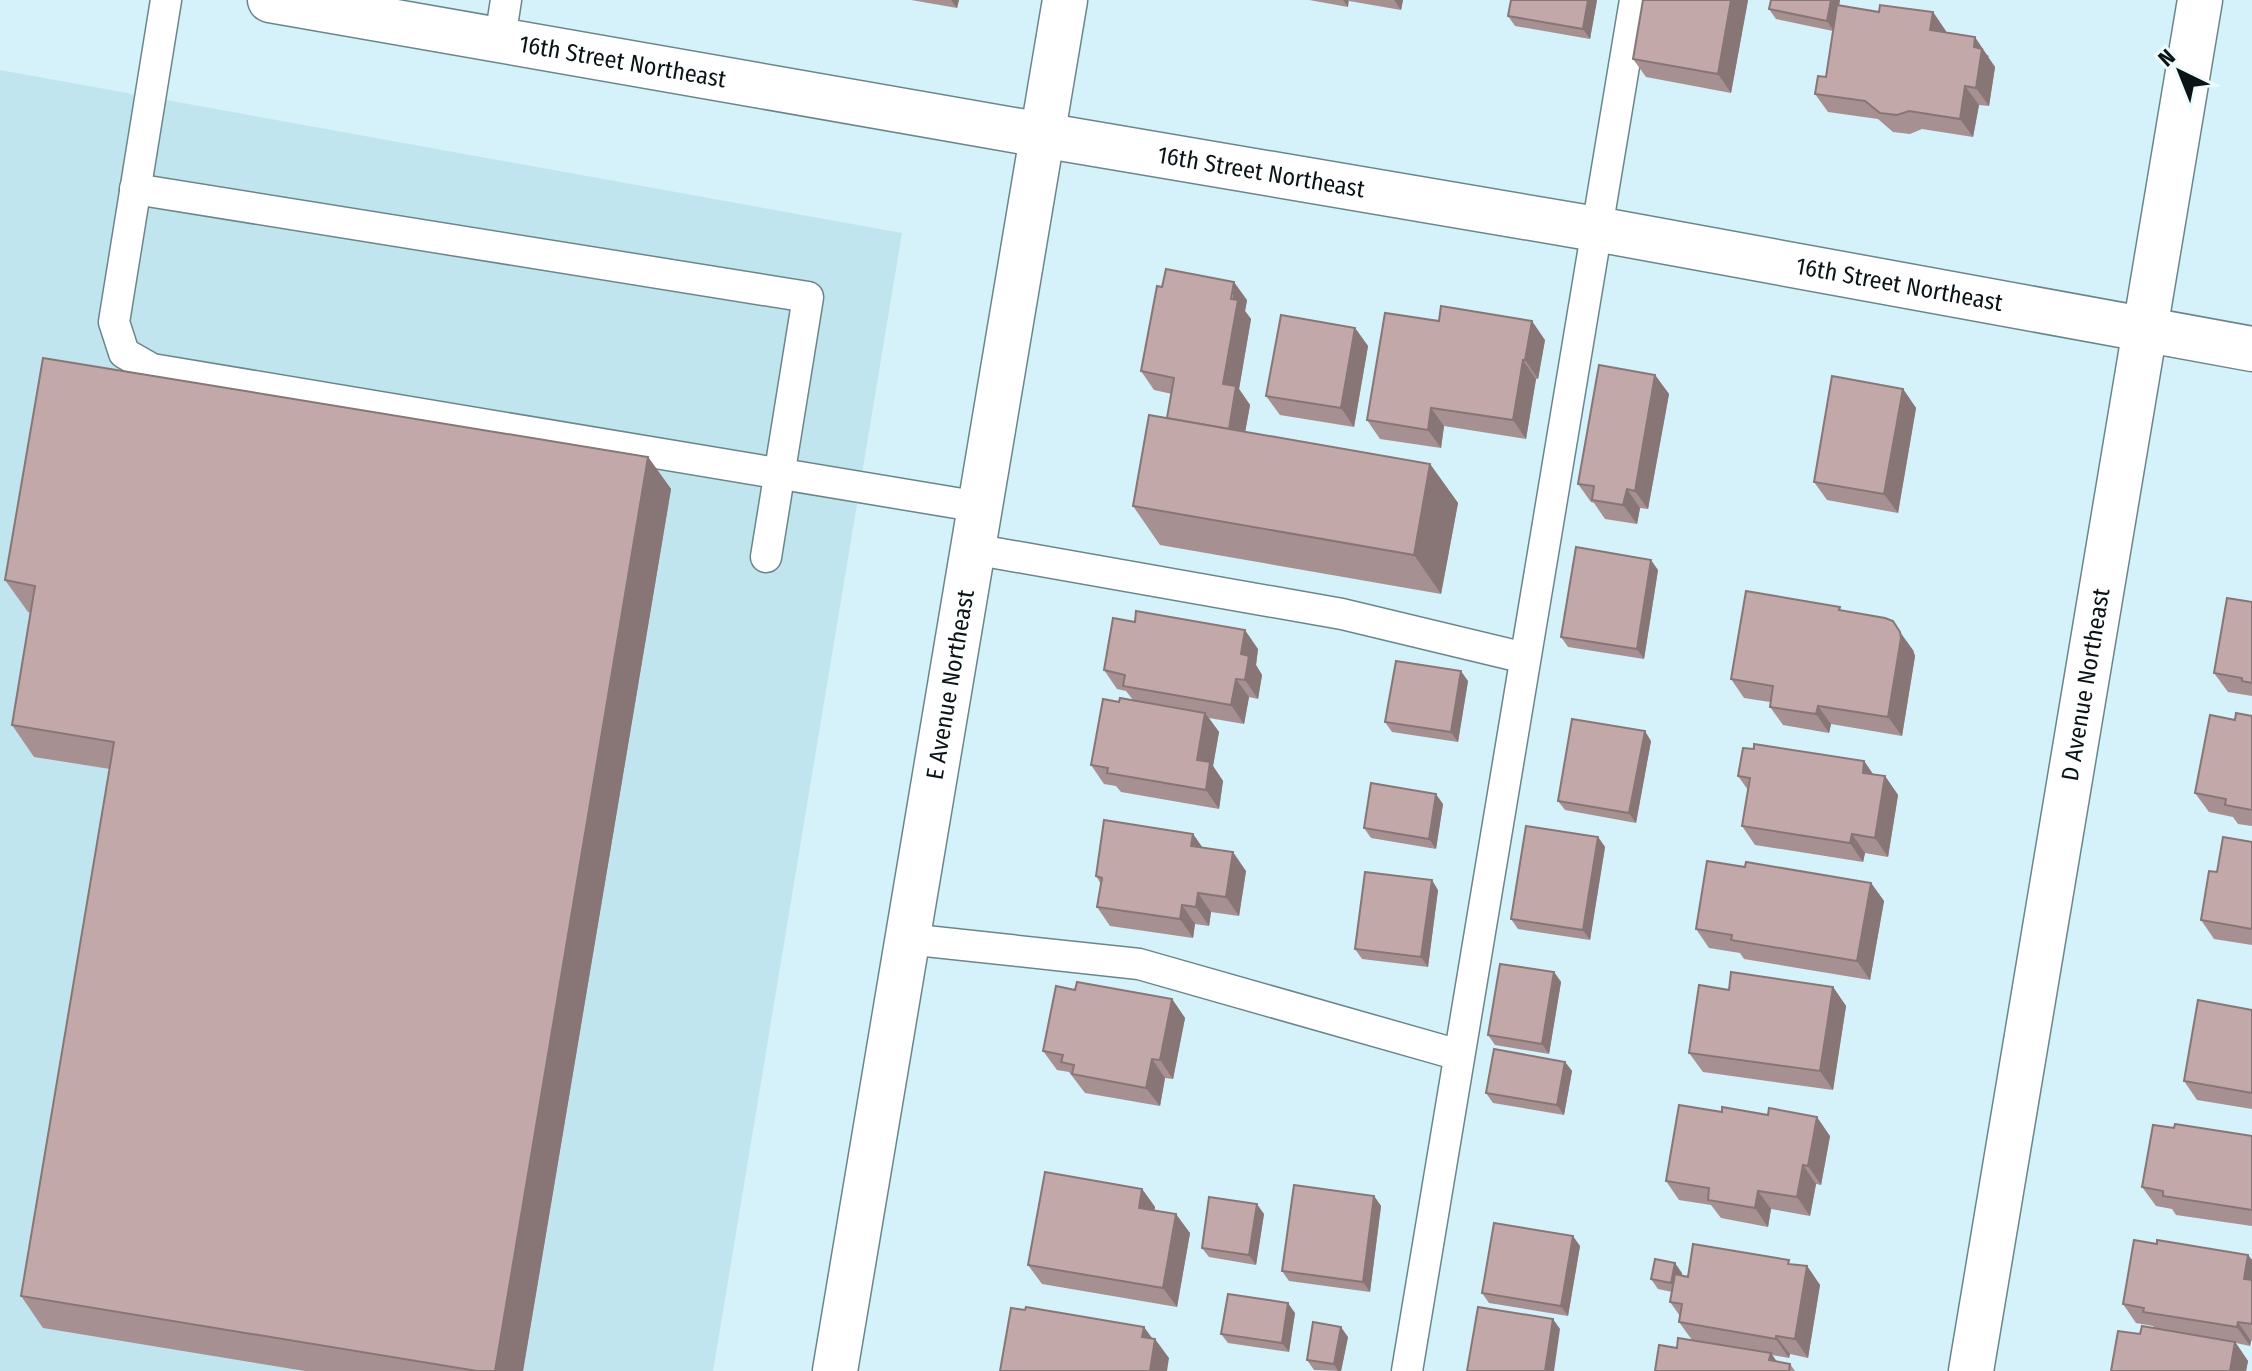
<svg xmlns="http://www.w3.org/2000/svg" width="2252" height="1371" viewBox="0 0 2252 1371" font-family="'Fira Sans Condensed',sans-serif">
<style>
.built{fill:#c0e5ef}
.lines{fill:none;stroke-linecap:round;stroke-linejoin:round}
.service-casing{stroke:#6c858c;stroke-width:33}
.minor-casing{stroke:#6c858c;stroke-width:47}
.tertiary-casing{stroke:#6c858c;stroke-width:47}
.service{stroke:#fff;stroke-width:30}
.minor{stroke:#fff;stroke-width:44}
.tertiary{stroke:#fff;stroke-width:44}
.wall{fill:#a79091}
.shaded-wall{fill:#887676}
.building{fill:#c2a8a9;stroke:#887676;stroke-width:2}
.labels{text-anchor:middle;stroke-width:6;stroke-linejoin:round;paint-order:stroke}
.street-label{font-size:24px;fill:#0a1417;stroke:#f0fbfe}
</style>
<rect width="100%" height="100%" fill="#d5f1f9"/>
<polygon class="built" points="0,70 902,233 713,1371 0,1371"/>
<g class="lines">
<g class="service-casing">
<g id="service">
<polyline points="166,0 114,322 124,353 152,369 980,507"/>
<polyline points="500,39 506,0"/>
<polyline points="135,189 808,297 766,557"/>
<polyline points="973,549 1342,614 1525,658"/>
<polyline points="907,939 1139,964 1459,1055"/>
<polyline points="1407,1371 1635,0"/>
</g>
</g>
<g class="minor-casing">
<g id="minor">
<path id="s1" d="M1971 1371 2200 0"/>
</g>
</g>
<g class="tertiary-casing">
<g id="tertiary">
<path id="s2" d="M270 0 1042 135 1596 229 2252 349"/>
<path id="s3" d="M835 1371 1065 0"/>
</g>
</g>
<use href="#service" class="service"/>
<use href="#minor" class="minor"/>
<use href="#tertiary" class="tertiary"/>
</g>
<g class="wall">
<polygon points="911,0 959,0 957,8"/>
<polygon points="1309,0 1403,0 1401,10 1349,1 1348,7"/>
<polygon points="1597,0 1590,39 1515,26 1508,16"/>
<polygon points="1748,0 1731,93 1646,77 1633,59"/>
<polygon points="1771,0 1840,0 1839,6 1879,12 1933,12 1946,32 1989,56 1988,58 1995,67 1989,106 1979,105 1973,137 1922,129 1910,134 1893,132 1878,119 1828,112 1815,94 1826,77 1833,31 1776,19 1769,9"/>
<polygon points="1247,300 1245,311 1251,319 1239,389 1250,405 1245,432 1430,464 1458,503 1441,594 1160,545 1133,506 1167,418 1172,394 1154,390 1141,371"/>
<polygon points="1355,328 1368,346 1354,427 1280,415 1266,396"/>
<polygon points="1545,340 1538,379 1536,379 1526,439 1444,426 1441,448 1380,439 1367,420"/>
<polygon points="1655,375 1669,394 1648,509 1640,508 1637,524 1605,519 1594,503 1591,502 1578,484"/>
<polygon points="1903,389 1916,408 1898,513 1827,500 1814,482"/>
<polygon points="648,457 671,489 523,1371 305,1371 43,1328 21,1296 110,769 34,757 12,725 31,613 28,612 5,580"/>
<polygon points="1658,570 1644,659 1568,647 1561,637"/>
<polygon points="2252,602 2252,696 2228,692 2214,673"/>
<polygon points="1843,611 1913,650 1915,656 1902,736 1831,724 1829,733 1783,725 1770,707 1770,702 1744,698 1731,679"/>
<polygon points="1258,649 1256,665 1262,675 1258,699 1249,697 1244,724 1209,718 1219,732 1213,766 1223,781 1219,809 1121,792 1116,786 1104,784 1091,765 1119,702 1133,700 1126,691 1117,689 1104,670"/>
<polygon points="1468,681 1458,742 1392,732 1385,722"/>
<polygon points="2252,716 2252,826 2238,824 2233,817 2209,812 2195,793 2235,720"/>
<polygon points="1651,741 1636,823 1565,810 1558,801"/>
<polygon points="1864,761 1873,774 1885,776 1898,795 1888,857 1865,853 1863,862 1755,845 1742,826 1748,790 1738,776"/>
<polygon points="1443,804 1436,849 1371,838 1364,828"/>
<polygon points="1193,834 1203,848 1246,871 1239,916 1211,912 1209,926 1195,924 1193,938 1110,926 1097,907 1101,884 1096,876"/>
<polygon points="1598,837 1605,847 1590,940 1518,929 1511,919"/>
<polygon points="2252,842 2252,945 2214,939 2201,920 2217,872"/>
<polygon points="1745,867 1871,883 1884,901 1870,980 1744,959 1740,953 1709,948 1696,929"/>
<polygon points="1438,890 1428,967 1362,959 1355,949"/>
<polygon points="1554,972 1561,982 1549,1054 1495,1045 1488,1035"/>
<polygon points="1833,987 1846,1006 1833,1090 1703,1072 1689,1053 1729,990"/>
<polygon points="1075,990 1172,999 1185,1018 1173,1079 1165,1078 1160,1106 1085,1093 1069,1072 1057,1070 1043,1051"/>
<polygon points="2252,1010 2252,1109 2197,1100 2184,1081"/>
<polygon points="1565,1062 1572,1071 1564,1115 1493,1103 1486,1093"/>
<polygon points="2174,1128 2252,1136 2252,1226 2176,1215 2172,1209 2156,1206 2142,1187"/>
<polygon points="1830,1136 1821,1185 1816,1184 1810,1216 1771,1209 1768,1227 1721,1218 1711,1205 1679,1200 1666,1181"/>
<polygon points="1142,1189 1155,1207 1154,1211 1190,1233 1177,1307 1042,1284 1028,1265"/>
<polygon points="1374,1196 1381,1206 1370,1292 1289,1281 1282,1271"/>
<polygon points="1264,1214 1256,1265 1209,1257 1202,1248"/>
<polygon points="1580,1246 1568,1316 1489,1303 1482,1293"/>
<polygon points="2248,1255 2252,1260 2252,1341 2251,1341 2250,1346 2236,1343 2248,1361 2246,1371 2111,1371 2140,1334 2155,1329 2153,1326 2136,1323 2123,1304"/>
<polygon points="1792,1264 1807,1266 1820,1285 1808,1358 1790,1354 1789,1358 1772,1355 1777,1362 1790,1364 1795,1371 1655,1371 1677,1348 1692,1340 1679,1322 1680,1316 1670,1302 1672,1292 1658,1289 1651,1279 1682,1273 1682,1276 1688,1277"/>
<polygon points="1295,1313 1289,1352 1228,1343 1221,1334"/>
<polygon points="1348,1337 1341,1371 1314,1370 1307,1360"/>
</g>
<g class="shaded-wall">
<polygon points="951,0 959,0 957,8"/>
<polygon points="1343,0 1348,0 1348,7"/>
<polygon points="1394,0 1403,0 1401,10"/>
<polygon points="1588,0 1597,0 1590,39 1583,29"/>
<polygon points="1731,0 1748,0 1731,93 1718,74"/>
<polygon points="1831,0 1840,0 1834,31 1827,21"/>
<polygon points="1933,12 1946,31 1943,49 1930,30"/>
<polygon points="1975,37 1995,67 1989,106 1976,88 1974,47"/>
<polygon points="1965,86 1979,105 1973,137 1960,119"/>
<polygon points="1234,282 1247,300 1245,311 1251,319 1239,389 1250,405 1241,455 1228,436 1223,384"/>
<polygon points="1532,321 1545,340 1538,379 1525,360"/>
<polygon points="1355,328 1368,346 1354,427 1341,408"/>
<polygon points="1523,360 1536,379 1526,439 1513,420"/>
<polygon points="1655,375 1669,394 1648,509 1635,491"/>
<polygon points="1903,389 1916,408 1898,513 1884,494"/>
<polygon points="1431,408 1444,426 1441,448 1428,430"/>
<polygon points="648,457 671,489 523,1371 495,1371"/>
<polygon points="1430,464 1458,503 1441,594 1414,555"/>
<polygon points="1627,489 1640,508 1637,524 1623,505"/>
<polygon points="1651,560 1658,570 1644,659 1637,649"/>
<polygon points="1245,630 1258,649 1256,665 1262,675 1258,699 1245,680 1241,654"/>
<polygon points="1900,632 1913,650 1915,656 1902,736 1888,717"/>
<polygon points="1461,671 1468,681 1458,742 1451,732"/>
<polygon points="1236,679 1249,697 1244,724 1231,705"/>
<polygon points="1818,706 1831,724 1829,733 1816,714"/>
<polygon points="1205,713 1219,732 1213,766 1223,781 1219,809 1206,790 1197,760"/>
<polygon points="1645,731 1651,741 1636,823 1629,813"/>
<polygon points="1864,761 1877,780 1863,773"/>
<polygon points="1885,776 1898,795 1888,857 1875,838"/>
<polygon points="1436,794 1443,804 1436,849 1429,839"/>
<polygon points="1193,834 1206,853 1191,846"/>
<polygon points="1852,834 1865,853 1863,862 1850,843"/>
<polygon points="1598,837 1605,847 1590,940 1583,930"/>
<polygon points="1233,852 1246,871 1239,916 1226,897"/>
<polygon points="1432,880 1438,890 1428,967 1421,957"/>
<polygon points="1871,883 1884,901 1870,980 1857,961"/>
<polygon points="1198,893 1211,912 1209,926 1196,907"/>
<polygon points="1182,905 1195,924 1193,938 1180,919"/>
<polygon points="1554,972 1561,982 1549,1054 1542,1044"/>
<polygon points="1833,987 1846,1006 1833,1090 1820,1071"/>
<polygon points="1172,999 1185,1018 1173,1079 1160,1060"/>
<polygon points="1152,1059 1165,1078 1160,1106 1146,1088"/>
<polygon points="1565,1062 1572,1071 1564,1115 1557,1105"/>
<polygon points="1817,1117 1830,1136 1821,1185 1808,1166"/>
<polygon points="1803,1165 1816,1184 1810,1216 1797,1197"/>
<polygon points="1142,1189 1155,1207 1152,1227 1139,1208"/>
<polygon points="1758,1191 1771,1209 1768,1227 1755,1208"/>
<polygon points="1374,1196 1381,1206 1370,1292 1363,1282"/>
<polygon points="1257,1204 1264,1214 1256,1265 1249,1255"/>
<polygon points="1176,1214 1190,1233 1177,1307 1163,1288"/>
<polygon points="1573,1236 1580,1246 1568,1316 1561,1306"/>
<polygon points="2248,1255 2252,1260 2252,1290 2244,1279"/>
<polygon points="1675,1263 1682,1273 1678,1293 1671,1283"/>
<polygon points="1807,1266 1820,1285 1808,1358 1795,1339"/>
<polygon points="1288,1303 1295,1313 1289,1352 1282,1343"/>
<polygon points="1553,1319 1560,1329 1554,1371 1545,1371"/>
<polygon points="2238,1322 2251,1341 2250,1346 2237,1327"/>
<polygon points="1144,1327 1155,1342 1155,1339 1169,1358 1167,1371 1150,1371 1142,1337"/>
<polygon points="1341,1327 1348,1337 1341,1371 1338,1371 1334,1364"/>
<polygon points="1776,1336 1790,1354 1789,1358 1776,1339"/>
<polygon points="2235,1342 2248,1361 2246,1371 2230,1371"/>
<polygon points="1771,1353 1783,1371 1769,1360"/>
</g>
<g class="building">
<polygon points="1511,0 1588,0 1583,29 1508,16"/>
<polygon points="1643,0 1731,0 1718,74 1633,59"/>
<polygon points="1771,0 1831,0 1827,21 1769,9"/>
<polygon points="1837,5 1879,12 1880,5 1933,12 1930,30 1975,37 1974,47 1982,49 1976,88 1965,86 1960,119 1909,111 1897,115 1880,113 1865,101 1815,94 1818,76 1826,77"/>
<polygon points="1166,269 1234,282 1231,299 1238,300 1223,384 1236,386 1229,429 1167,418 1174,378 1141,371 1157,286 1162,287"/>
<polygon points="1441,306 1532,321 1525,360 1523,360 1513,420 1431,408 1428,430 1367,420 1385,313 1439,321"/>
<polygon points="1281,315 1355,328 1341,408 1266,396"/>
<polygon points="43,358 648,457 495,1371 477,1371 21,1296 114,742 12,725 35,586 5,580"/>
<polygon points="1599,365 1655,375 1635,491 1627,489 1623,505 1592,500 1594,486 1578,484"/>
<polygon points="1832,376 1903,389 1884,494 1814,482"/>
<polygon points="1149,415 1430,464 1414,555 1133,506"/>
<polygon points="1576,547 1651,560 1637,649 1561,637"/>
<polygon points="1746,591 1840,607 1839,610 1885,618 1893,621 1900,632 1901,638 1888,717 1818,706 1816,714 1770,707 1773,686 1731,679"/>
<polygon points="2227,598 2252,602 2252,683 2242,681 2242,678 2214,673"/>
<polygon points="1136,611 1245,630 1241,654 1249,656 1245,680 1236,679 1231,705 1123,686 1125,675 1104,670 1113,618 1135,622"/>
<polygon points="1396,661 1461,671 1451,732 1385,722"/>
<polygon points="1120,698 1205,713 1197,760 1210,762 1206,790 1107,773 1108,768 1091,765 1103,699 1119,702"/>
<polygon points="2236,713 2252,716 2252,810 2225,805 2226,799 2195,793 2210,715 2235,720"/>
<polygon points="1572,719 1645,731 1629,813 1558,801"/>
<polygon points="1754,744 1864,761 1863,773 1885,776 1875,838 1852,834 1850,843 1742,826 1750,778 1738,776 1743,748 1754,749"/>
<polygon points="1371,783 1436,794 1429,839 1364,828"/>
<polygon points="1104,820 1193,834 1191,846 1233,852 1226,897 1198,893 1196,907 1182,905 1180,919 1097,907 1102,878 1096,876"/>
<polygon points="1526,826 1598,837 1583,930 1511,919"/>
<polygon points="2223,837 2252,842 2252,929 2201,920 2209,871 2217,872"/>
<polygon points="1707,861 1745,867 1746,862 1871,883 1857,961 1731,940 1732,935 1696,929"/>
<polygon points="1365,872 1432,880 1421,957 1355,949"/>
<polygon points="1500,964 1554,972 1542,1044 1488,1035"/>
<polygon points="1731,972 1833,987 1820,1071 1689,1053 1699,985 1729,990"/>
<polygon points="1077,982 1172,999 1160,1060 1152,1059 1146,1088 1072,1074 1074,1065 1061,1062 1063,1055 1043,1051 1056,986 1075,990"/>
<polygon points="2198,1000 2252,1010 2252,1093 2184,1081"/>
<polygon points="1494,1049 1565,1062 1557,1105 1486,1093"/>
<polygon points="1679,1105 1722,1112 1722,1107 1768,1115 1769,1108 1817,1117 1808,1166 1803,1165 1797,1197 1758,1191 1755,1208 1708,1200 1709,1188 1666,1181"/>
<polygon points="2175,1124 2252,1136 2252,1210 2163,1196 2163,1191 2142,1187 2153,1125 2174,1128"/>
<polygon points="1045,1172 1142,1189 1139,1208 1176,1214 1163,1288 1028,1265"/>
<polygon points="1294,1185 1374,1196 1363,1282 1282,1271"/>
<polygon points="1209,1197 1257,1204 1249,1255 1202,1248"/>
<polygon points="1494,1223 1573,1236 1561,1306 1482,1293"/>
<polygon points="2134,1240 2157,1244 2157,1240 2248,1255 2244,1279 2252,1280 2252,1324 2238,1322 2237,1327 2143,1312 2144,1308 2123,1304"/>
<polygon points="1693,1244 1789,1260 1788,1264 1807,1266 1795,1339 1776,1336 1776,1339 1679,1322 1682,1304 1670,1302 1675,1274 1688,1277"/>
<polygon points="1655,1259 1675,1263 1671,1283 1651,1279"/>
<polygon points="1228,1294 1288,1303 1282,1343 1221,1334"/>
<polygon points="1026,1307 1144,1327 1142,1337 1155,1339 1150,1371 1000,1371 1011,1308 1025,1310"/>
<polygon points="1478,1307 1553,1319 1545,1371 1467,1371"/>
<polygon points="1313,1322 1341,1327 1334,1364 1307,1360"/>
<polygon points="2142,1326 2235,1342 2230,1371 2111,1371 2118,1331 2140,1334"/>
<polygon points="1678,1338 1771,1353 1769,1360 1790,1364 1789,1371 1655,1371 1659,1345 1677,1348"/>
</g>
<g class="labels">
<g class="street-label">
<text dy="8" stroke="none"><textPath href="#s2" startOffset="358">16th Street Northeast</textPath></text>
<text dy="8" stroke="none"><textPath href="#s2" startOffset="1006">16th Street Northeast</textPath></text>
<text dy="8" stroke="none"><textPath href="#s2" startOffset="1654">16th Street Northeast</textPath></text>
<text dy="8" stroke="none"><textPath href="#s3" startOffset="696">E Avenue Northeast</textPath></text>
<text dy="8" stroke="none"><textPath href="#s1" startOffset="696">D Avenue Northeast</textPath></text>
</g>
</g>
<g transform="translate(2180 72) rotate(317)" stroke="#f0fbfe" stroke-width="6" paint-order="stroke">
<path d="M0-6L14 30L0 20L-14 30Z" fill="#0a1417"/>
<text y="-12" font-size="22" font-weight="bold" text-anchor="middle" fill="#0a1417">N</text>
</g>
</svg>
